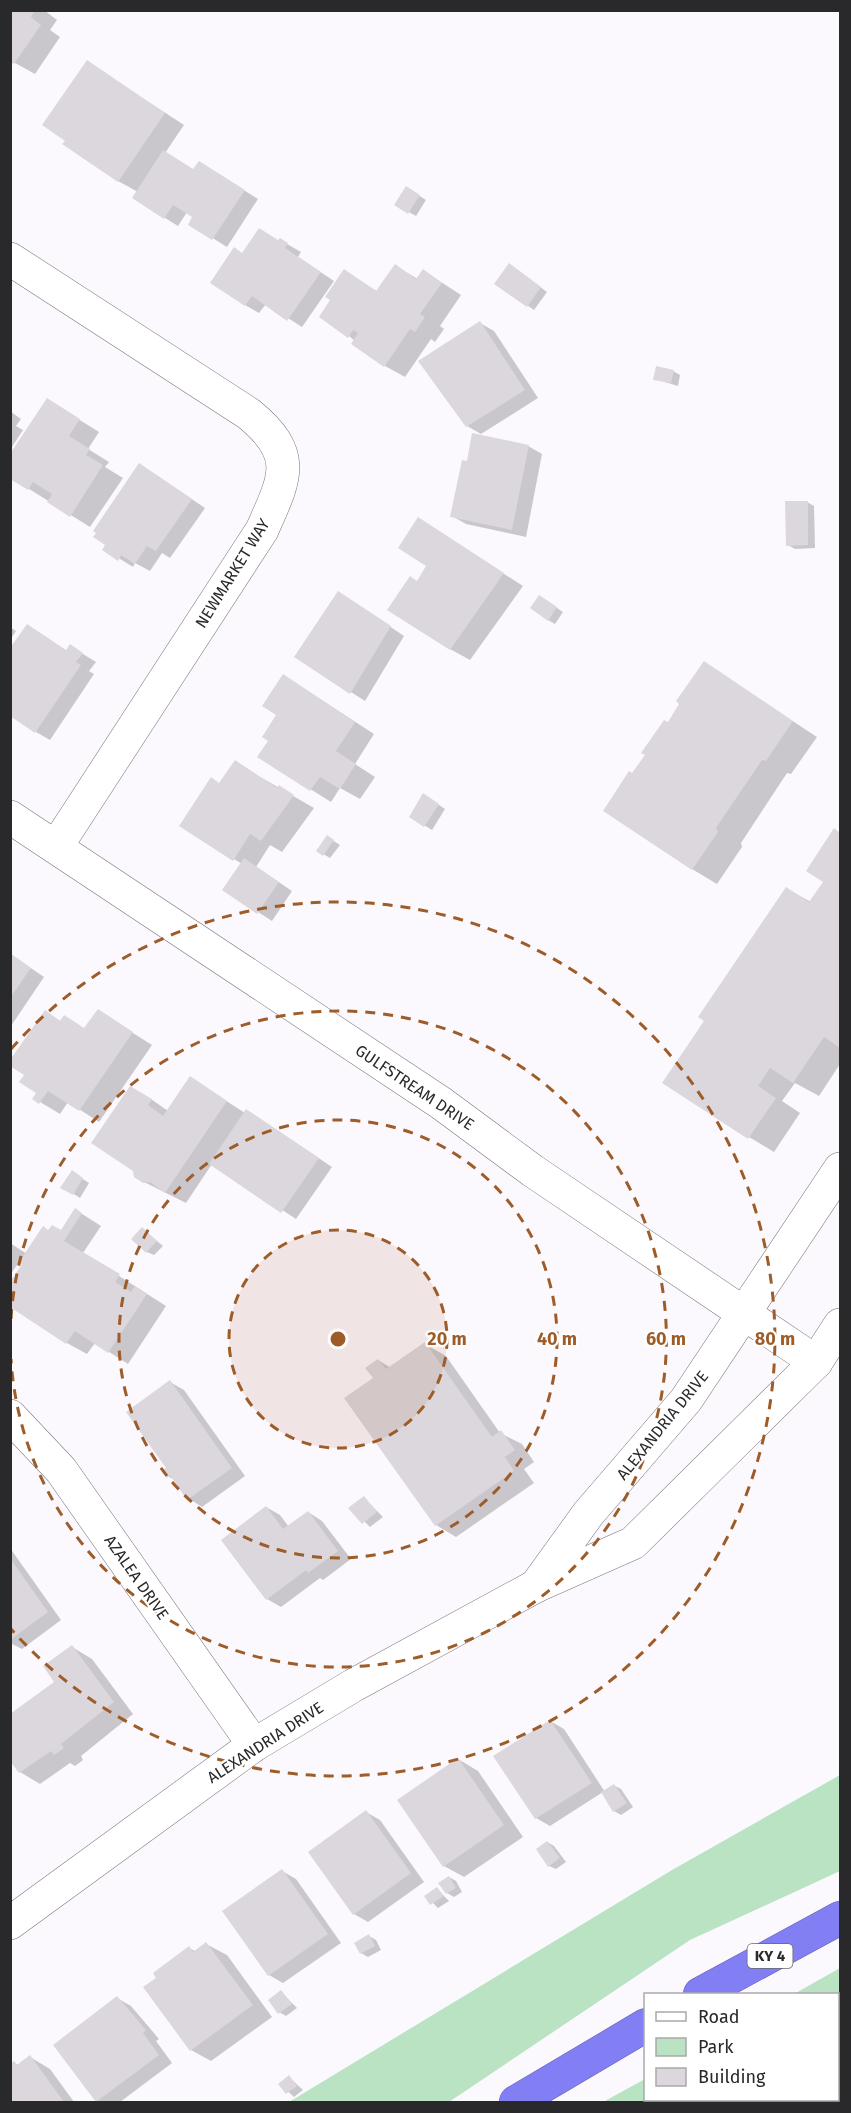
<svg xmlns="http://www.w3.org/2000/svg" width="851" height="2113" viewBox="0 0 851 2113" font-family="'Fira Sans',sans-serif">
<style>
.green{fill:#b9e3c3}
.shadow{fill:#0003}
.building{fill:#dbd7dd}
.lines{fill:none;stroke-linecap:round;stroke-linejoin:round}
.minor-casing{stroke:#79757b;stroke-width:34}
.highway-casing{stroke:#6361ae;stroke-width:34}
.minor{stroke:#fff;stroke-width:33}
.highway{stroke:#827ff5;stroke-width:33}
.ring{fill:none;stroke:#9d5c28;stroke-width:3;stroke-dasharray:10 8}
.labels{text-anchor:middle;stroke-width:4.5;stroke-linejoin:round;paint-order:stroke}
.shield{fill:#fff;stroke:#69686a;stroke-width:1.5}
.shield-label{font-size:15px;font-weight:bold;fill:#29282a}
.street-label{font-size:16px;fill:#29282a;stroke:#fff}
.centre{fill:#9d5c28;stroke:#fff;stroke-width:3}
.ring-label{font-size:18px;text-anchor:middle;font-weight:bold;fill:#9d5c28;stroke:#fff;stroke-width:4.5;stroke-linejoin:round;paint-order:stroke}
</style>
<rect width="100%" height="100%" fill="#fcf9fe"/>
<g class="green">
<polygon points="840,1775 840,1871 690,1940 449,2102 289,2102 672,1870"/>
<polygon points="840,1968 840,2010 838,2012 838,1994 794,1994"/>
<polygon points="645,2079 646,2100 673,2100 668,2102 603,2102"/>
</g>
<g class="shadow">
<polygon points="10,10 44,10 57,20 50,30 60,37 35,74 15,63"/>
<polygon points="87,62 184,125 165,153 194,170 213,171 258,199 227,247 190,224 195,217 187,212 178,226 165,218 138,192 118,181"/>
<polygon points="407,188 426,200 416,216 396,205"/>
<polygon points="280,240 301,252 298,257 334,281 302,327 266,304 259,313 245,305 243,254"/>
<polygon points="395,266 418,279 424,271 461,295 440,326 444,329 435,342 431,339 405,377 385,366 349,336 332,299 345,271 378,292"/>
<polygon points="516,269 547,292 534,310 496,283"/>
<polygon points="480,323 494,331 538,398 481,434 467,426"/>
<polygon points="673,371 680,375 678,386 655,379"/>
<polygon points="10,411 21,419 16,426 23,430 10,450"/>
<polygon points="67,412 99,432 88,449 109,462 105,467 123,478 90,527 10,477"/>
<polygon points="528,446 542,454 526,537 466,524 452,516 468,463"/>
<polygon points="153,473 205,508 170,558 162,553 150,571 135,563 133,567 104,549"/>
<polygon points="807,502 814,506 815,548 795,549 788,545"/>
<polygon points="419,519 523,586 470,660 450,649 417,582 428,566"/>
<polygon points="352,601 404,636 365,701 296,657"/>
<polygon points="546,601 563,612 555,624 548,620"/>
<polygon points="10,627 16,631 10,640"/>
<polygon points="70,646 96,662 89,671 94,674 50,740 36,732"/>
<polygon points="704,663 817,737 791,774 787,773 741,843 742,847 717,884 692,869 632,775 669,724"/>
<polygon points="303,688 374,734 355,764 375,777 360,799 340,788 331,802 259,757"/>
<polygon points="255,774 314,808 282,852 270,845 256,867 292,891 272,921 224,890 242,864 234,859 221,785"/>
<polygon points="424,795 445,809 432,830 411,817"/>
<polygon points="835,830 840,834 840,1064 819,1096 795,1083 782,1101 800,1113 774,1152 749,1137 707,1021 787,889 811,902 825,882"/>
<polygon points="327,837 340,845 330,858 318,851"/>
<polygon points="10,954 44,977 11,1026 10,1025"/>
<polygon points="98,1011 152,1045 99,1122 68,1102 60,1114 40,1102 38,1093 26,1074 45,1012 62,1022 86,1029"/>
<polygon points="191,1078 245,1113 260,1119 332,1167 296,1219 212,1164 186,1203 144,1182 134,1170 93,1143 151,1099 168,1111"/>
<polygon points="72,1172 89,1183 80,1198 63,1187"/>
<polygon points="76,1210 101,1226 83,1253 166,1306 128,1364 95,1343 87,1354 67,1343 14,1280 24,1264 20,1261 10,1275 10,1243 27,1254 49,1232 62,1232"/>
<polygon points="142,1229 163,1246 154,1255 147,1252"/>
<polygon points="425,1344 446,1356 500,1433 522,1444 534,1462 524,1469 534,1483 456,1537 436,1525 378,1360 391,1368"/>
<polygon points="170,1382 184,1390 245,1476 202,1507 188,1498 176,1481 168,1476"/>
<polygon points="364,1498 383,1517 370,1527 351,1508"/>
<polygon points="266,1507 280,1515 289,1527 308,1512 322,1521 351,1559 323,1580 320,1578 281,1607 267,1599"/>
<polygon points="10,1548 61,1620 22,1649 10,1643"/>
<polygon points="72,1647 92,1659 133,1714 81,1756 83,1760 75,1766 70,1763 40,1784 20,1772"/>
<polygon points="550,1721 564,1729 605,1792 615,1786 621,1789 633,1807 621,1815 614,1811 603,1792 550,1826 536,1818"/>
<polygon points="458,1759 478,1771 523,1837 464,1877 444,1866"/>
<polygon points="366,1812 380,1820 424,1882 368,1922 354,1914"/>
<polygon points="547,1842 554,1846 566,1862 556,1869 549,1866"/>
<polygon points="282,1871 296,1879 341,1943 283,1983 269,1975"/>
<polygon points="449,1877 456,1881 462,1892 454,1897 447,1893"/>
<polygon points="437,1889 449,1901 438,1908 426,1896"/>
<polygon points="369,1936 376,1940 381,1950 368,1957 361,1953"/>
<polygon points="206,1944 227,1955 272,2017 211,2061 191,2050 158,1978 189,1948 195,1951"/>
<polygon points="281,1992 297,2008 286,2016 279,2012"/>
<polygon points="117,1998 131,2006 159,2039 156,2041 172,2063 120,2102 99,2102 97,2101"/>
<polygon points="30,2057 50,2069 74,2102 10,2102 10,2065 14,2063 19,2065"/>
<polygon points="289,2077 303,2090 294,2097 280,2084"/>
</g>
<g class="building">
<polygon points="10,10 35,10 31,17 41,25 14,64 10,62"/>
<polygon points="87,60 165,113 118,182 62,144 65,141 42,125"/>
<polygon points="163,150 193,169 199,161 245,190 212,240 188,225 192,217 173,205 164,219 132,198"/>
<polygon points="406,186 420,195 408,214 394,205"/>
<polygon points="259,228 278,240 280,238 288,243 285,248 321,272 287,321 252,296 245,306 210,283 234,247 242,253"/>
<polygon points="509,263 541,287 527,307 494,284"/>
<polygon points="395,264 416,279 423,269 442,283 420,314 425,317 415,332 410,329 384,367 351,344 358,333 353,330 348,338 319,317 330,300 325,297 344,269 376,291"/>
<polygon points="480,321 525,390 466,427 418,361"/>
<polygon points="656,366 674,370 671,383 653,380"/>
<polygon points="47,398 80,419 69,436 90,449 86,455 103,465 70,517 47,502 52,494 33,482 28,490 10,479 10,454"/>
<polygon points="472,433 529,445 512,530 450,517 462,460 467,461"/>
<polygon points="139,463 192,499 156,551 147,546 135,564 121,555 118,561 102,550 105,545 93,537 96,533 93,531"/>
<polygon points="785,501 808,501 808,545 786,546"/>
<polygon points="418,517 504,573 450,650 387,610 410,576 417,581 426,566 398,548"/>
<polygon points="338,591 391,626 350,694 294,657"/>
<polygon points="539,595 557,607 548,621 530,608"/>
<polygon points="27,624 66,650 70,644 83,653 76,662 81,665 35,733 10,716 10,648"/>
<polygon points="704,661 793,721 766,761 762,760 716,828 718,832 692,870 603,811 629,771 632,773 645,755 641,753 664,720 668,722 679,704 676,701"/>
<polygon points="283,674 355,722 336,751 356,764 340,789 320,777 310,791 257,757 268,741 262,737 276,715 262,706"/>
<polygon points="235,760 277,788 279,785 294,795 261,841 250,834 233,861 179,826 211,777 219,783"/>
<polygon points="423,793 439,804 424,827 409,817"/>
<polygon points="834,828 840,833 840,1048 824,1037 793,1083 770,1068 758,1086 776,1098 748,1139 662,1083 704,1021 698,1017 786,887 809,902 823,882 806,871"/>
<polygon points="327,835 334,840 323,856 316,851"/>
<polygon points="244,858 279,882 257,914 222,890"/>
<polygon points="10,953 31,968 10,998"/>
<polygon points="98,1009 133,1032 79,1111 48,1091 39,1104 32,1099 36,1093 19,1082 24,1075 10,1066 10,1060 45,1010 60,1021 64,1015 84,1028"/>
<polygon points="190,1076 227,1101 165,1193 150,1182 143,1183 134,1177 133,1171 91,1143 130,1086 152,1099 148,1105 163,1116"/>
<polygon points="246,1109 319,1158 281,1213 209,1164"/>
<polygon points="72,1170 83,1178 73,1195 60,1188"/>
<polygon points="75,1208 82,1213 64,1241 120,1274 115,1282 131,1292 135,1286 147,1294 108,1353 75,1331 66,1344 10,1307 10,1277 13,1278 22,1264 19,1262 43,1226 48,1230 52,1225 61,1230"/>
<polygon points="142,1227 157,1241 146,1253 131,1239"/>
<polygon points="425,1342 492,1437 501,1430 515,1450 505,1457 514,1471 435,1526 344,1398 373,1378 365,1368 378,1359 386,1369"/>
<polygon points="170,1380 232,1468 187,1500 170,1475 167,1478 162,1471 166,1468 126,1412"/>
<polygon points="364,1496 377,1512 362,1524 348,1508"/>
<polygon points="266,1506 283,1529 308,1511 338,1551 308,1573 306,1570 266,1600 221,1540"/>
<polygon points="10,1558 48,1612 10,1640"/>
<polygon points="72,1645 114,1702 61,1744 64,1748 54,1755 51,1751 19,1773 10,1761 10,1714 54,1682 43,1666"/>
<polygon points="550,1720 592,1783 535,1819 493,1756"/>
<polygon points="458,1758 504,1825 443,1867 397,1800"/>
<polygon points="614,1784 627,1803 613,1812 601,1792"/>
<polygon points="366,1810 411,1873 353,1915 308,1852"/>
<polygon points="547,1841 560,1858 548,1867 536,1849"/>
<polygon points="282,1869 328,1934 268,1976 222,1911"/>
<polygon points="449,1876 456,1888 446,1894 438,1883"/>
<polygon points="437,1887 444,1896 430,1905 424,1896"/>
<polygon points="369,1934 375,1946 360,1954 354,1943"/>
<polygon points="206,1942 253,2005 190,2051 143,1987 156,1978 153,1973 189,1946 193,1952"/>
<polygon points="281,1990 292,2004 278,2014 268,2000"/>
<polygon points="117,1996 146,2030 143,2033 159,2055 96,2102 53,2045"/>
<polygon points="30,2055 64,2102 10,2102 10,2063 14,2061 17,2065"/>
<polygon points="289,2075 297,2086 286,2094 278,2084"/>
</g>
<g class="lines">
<g class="minor-casing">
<g id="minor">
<path d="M10 259 249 414C299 455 285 478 262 530L56 847"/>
<polyline points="10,817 441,1103 533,1171 816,1362"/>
<polyline points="10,1416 61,1470 254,1745"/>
<polyline points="536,1586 588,1514 686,1400 840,1169"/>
<polyline points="10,1923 254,1745 354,1685 536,1586 633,1543 816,1362 840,1325"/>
</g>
</g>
<g class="highway-casing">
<g id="highway">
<polyline points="700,1994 840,1918"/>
<polyline points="838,2028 840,2026"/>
<polyline points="516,2102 646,2025"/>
<polyline points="707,2102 712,2100"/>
</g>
</g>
<use href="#minor" class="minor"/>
<use href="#highway" class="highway"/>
</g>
<circle cx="338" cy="1339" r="109" fill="#9d5c28" fill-opacity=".12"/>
<g class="ring">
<circle cx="338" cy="1339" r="109"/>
<circle cx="338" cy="1339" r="219"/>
<path d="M11 1319A328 328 0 1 1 11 1359"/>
<path d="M11 1049A437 437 0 1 1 11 1629"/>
</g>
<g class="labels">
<rect class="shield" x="747.5" y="1944" width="45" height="24" rx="4.5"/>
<g class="shield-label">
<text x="770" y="1961">KY 4</text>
</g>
<g class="street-label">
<text transform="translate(232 573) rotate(-58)" y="6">NEWMARKET WAY</text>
<text transform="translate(415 1087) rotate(34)" y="6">GULFSTREAM DRIVE</text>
<text transform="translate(662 1425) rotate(-51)" y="6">ALEXANDRIA DRIVE</text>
<text transform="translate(137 1577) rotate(55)" y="6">AZALEA DRIVE</text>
<text transform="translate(265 1742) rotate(-33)" y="6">ALEXANDRIA DRIVE</text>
</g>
</g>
<circle cx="338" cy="1339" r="9" class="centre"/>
<g class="ring-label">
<text x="447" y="1345">20 m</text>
<text x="557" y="1345">40 m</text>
<text x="666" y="1345">60 m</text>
<text x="775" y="1345">80 m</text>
</g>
<rect width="851" height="2113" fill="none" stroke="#29282a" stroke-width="24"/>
<rect x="644" y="1993" width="195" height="108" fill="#ffffff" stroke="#a9a9aa" stroke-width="1.5"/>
<rect x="656" y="2012" width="30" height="9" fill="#ffffff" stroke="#a9a9aa" stroke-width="1.5"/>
<text x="698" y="2023" font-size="18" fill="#29282a">Road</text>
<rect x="656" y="2038" width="30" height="18" fill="#b9e3c3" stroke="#a9a9aa" stroke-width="1.5"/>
<text x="698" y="2053" font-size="18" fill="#29282a">Park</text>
<rect x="656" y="2068" width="30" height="18" fill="#dbd7dd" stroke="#a9a9aa" stroke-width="1.5"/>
<text x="698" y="2083" font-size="18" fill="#29282a">Building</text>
</svg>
